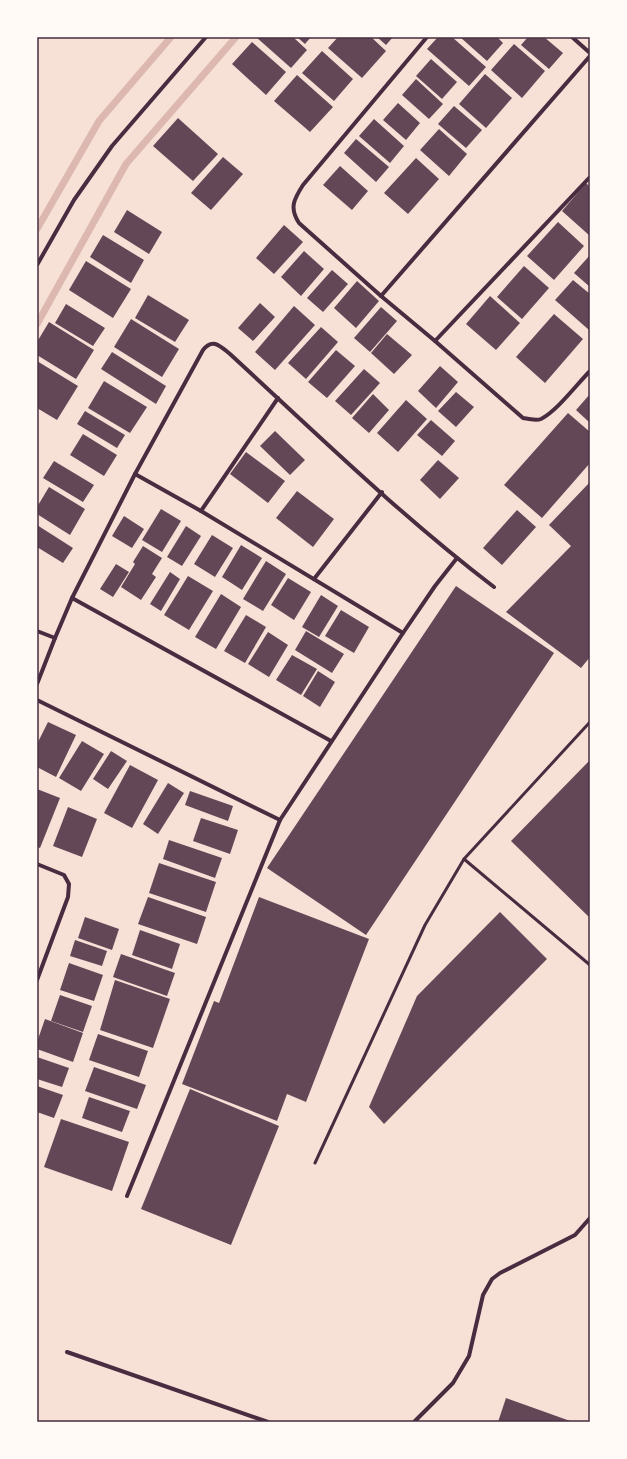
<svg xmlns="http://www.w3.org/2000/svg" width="627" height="1459" viewBox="0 0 627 1459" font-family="'Zilla Slab',serif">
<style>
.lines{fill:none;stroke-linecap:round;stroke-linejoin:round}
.stream{stroke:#dcb8b0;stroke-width:7}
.building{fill:#644757}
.service{stroke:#4a2c40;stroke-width:3}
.minor{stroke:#4a2c40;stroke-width:4}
.neatline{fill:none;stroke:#4a2c40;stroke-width:1.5}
</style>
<rect width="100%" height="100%" fill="#f7e1d7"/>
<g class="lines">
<g class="stream">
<polyline points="37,229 99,121 171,37"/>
<polyline points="37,324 126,164 236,37"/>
</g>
</g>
<g class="building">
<polygon points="256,37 293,37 307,50 291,68"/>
<polygon points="297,37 311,37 305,44"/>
<polygon points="338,37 371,37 386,51 362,78 328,48"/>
<polygon points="377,37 393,37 386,45"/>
<polygon points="438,37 452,37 486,67 469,86 427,49"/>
<polygon points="460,37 497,37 503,43 487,61"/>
<polygon points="528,37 544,37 563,53 549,69 521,45"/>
<polygon points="252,42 286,72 266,95 232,64"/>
<polygon points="514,44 545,71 522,98 491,70"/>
<polygon points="322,51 353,79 334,101 302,73"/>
<polygon points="431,59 457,82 442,99 416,76"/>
<polygon points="485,74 512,98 486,128 459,104"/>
<polygon points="297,75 333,107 310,132 274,101"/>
<polygon points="416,79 443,104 429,119 402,95"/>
<polygon points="398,103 420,123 406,140 383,120"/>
<polygon points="454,106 482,130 466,148 438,124"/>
<polygon points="178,118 218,154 193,181 153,146"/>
<polygon points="374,119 404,146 390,163 359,136"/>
<polygon points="439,129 467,154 449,176 420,150"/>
<polygon points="356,139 389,167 376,182 344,153"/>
<polygon points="223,157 243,174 211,210 191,193"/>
<polygon points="416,158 439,179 408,214 384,193"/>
<polygon points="340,166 368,191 352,210 323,185"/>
<polygon points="586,183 590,187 590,236 562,211"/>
<polygon points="127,210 162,232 149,254 114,232"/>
<polygon points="558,222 584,246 554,280 527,256"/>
<polygon points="284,225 303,242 274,274 256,258"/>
<polygon points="103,235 144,260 131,283 90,257"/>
<polygon points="304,251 324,269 301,296 281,277"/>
<polygon points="590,255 590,287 574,273"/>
<polygon points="86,261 131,289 113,318 69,290"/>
<polygon points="524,266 549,288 522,319 497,297"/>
<polygon points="332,270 348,284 323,312 307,298"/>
<polygon points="573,280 590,294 590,329 589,330 555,300"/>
<polygon points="357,281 379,301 356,328 334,308"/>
<polygon points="148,295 189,320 175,342 135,318"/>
<polygon points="490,296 520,323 496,350 466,324"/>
<polygon points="260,303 275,317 253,341 238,328"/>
<polygon points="66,304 105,328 93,346 55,323"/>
<polygon points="294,306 315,325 275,370 255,352"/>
<polygon points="381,307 397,321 370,352 354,338"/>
<polygon points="554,314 583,339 545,383 516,357"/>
<polygon points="131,319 179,349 162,377 114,347"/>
<polygon points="49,322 94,350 76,379 37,355 37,342"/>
<polygon points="321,327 338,342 306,379 288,363"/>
<polygon points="387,334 412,355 394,374 371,353"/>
<polygon points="336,350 355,366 327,398 308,382"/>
<polygon points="112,352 166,386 156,404 101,369"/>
<polygon points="37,361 78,386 57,420 37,408"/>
<polygon points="440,366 458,382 436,408 418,391"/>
<polygon points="364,369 380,383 351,415 335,401"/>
<polygon points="104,381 147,407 130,433 88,408"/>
<polygon points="456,392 474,407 456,427 438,411"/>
<polygon points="373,394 389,410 369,433 352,418"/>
<polygon points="590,394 590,423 576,410"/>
<polygon points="406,400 427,419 398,452 377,433"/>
<polygon points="85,411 125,435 117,448 77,424"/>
<polygon points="568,413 590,432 590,463 542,518 504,485"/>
<polygon points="431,420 455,441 442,456 417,435"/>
<polygon points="275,431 305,460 290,475 260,446"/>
<polygon points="83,434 117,455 104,476 70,455"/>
<polygon points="246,452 285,481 268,503 230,474"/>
<polygon points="438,460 459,478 440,499 420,480"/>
<polygon points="54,461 94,485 83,502 43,478"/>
<polygon points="590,482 590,657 581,668 506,612 571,546 549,525"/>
<polygon points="49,487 85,509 70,535 37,514 37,507"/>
<polygon points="297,491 334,519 313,547 276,518"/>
<polygon points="161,509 181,521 162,552 142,540"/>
<polygon points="517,510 536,527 502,565 483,548"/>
<polygon points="124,516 144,529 132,548 112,536"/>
<polygon points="37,525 73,548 63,563 37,547"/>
<polygon points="186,526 201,536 182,566 167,557"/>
<polygon points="212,535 233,548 215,577 194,564"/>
<polygon points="241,545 262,558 242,590 222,577"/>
<polygon points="143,546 162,558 152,574 156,577 141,600 121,587 135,564 133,562"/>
<polygon points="266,561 286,574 263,611 243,599"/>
<polygon points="116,564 129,572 113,597 100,589"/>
<polygon points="170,572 180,579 161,611 150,604"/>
<polygon points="188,576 213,591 189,630 164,615"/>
<polygon points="288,578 311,592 294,620 271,605"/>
<polygon points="456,586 554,653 366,935 267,868"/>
<polygon points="221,594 241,607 216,649 195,637"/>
<polygon points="321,595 338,606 319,637 302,627"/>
<polygon points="341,610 369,627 354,653 325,636"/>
<polygon points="246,615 266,627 245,663 224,651"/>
<polygon points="306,631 344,654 332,673 295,650"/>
<polygon points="268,632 288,645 269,677 248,664"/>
<polygon points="292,655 317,669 301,695 276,680"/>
<polygon points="318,671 335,682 320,707 303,696"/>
<polygon points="48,722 76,735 56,777 37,767 37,744"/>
<polygon points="82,741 104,754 81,791 59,778"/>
<polygon points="111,751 127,761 108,789 93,779"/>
<polygon points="590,760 590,918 511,841"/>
<polygon points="130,765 158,780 132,828 104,813"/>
<polygon points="168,783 184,793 158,834 143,824"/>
<polygon points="37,789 60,798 40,848 37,847"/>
<polygon points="190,791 233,806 228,821 185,805"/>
<polygon points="68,807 97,819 82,857 53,846"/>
<polygon points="201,818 238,830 230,854 193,841"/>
<polygon points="169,840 222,858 215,878 163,859"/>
<polygon points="159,863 216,882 206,912 149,893"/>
<polygon points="148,897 206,917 197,944 138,924"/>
<polygon points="259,897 369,939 306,1102 287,1094 277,1121 182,1084 214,1001 219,1003"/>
<polygon points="500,912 547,959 384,1124 369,1107 417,996"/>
<polygon points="85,917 119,929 112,950 78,938"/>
<polygon points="140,930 180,944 172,969 132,955"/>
<polygon points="75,940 107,951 102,966 70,956"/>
<polygon points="121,954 175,973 167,996 113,977"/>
<polygon points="69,963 103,975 94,1001 60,990"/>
<polygon points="115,980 170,999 153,1048 100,1030"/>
<polygon points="60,995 92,1006 83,1032 51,1021"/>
<polygon points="45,1019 83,1033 73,1062 37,1049 37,1042"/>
<polygon points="98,1034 148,1051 139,1077 89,1060"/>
<polygon points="37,1057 69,1068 62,1087 37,1079"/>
<polygon points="94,1067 146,1085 137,1109 85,1091"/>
<polygon points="37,1086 63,1095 54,1118 37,1112"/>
<polygon points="190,1089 279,1126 231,1245 141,1209"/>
<polygon points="89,1097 130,1111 122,1132 82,1118"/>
<polygon points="61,1119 129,1142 112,1191 44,1167"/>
<polygon points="506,1398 573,1422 498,1422"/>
</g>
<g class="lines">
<g class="service">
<polyline points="590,722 464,859 590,965"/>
<polyline points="315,1163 425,925 464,859"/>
</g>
<g class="minor">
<path d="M427 37 303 185C294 199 289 208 299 223L381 296 435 341 523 418C528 419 536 421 541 419 557 411 577 384 590 371"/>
<polyline points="572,37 590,53"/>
<polyline points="37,265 74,200 112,146 206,37"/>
<polyline points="381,296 590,56"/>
<polyline points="435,341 590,177"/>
<polyline points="135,474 201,511 403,633"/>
<polyline points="201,511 278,398"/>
<polyline points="314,579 382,492"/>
<polyline points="72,598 331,741"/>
<polyline points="37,631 55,638"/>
<path d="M37 684 55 638 72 598 135 474 203 350C213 337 221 347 230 354 317 434 401 516 494 587"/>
<polyline points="37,700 280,820"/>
<polyline points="37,864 64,875 69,884 68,897 37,980"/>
<polyline points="127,1196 280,820 403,633 435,586 457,558"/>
<polyline points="67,1352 268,1422"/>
<polyline points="414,1422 453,1383 469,1356 483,1295 492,1279 500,1273 575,1235 590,1218"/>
</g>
</g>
<rect width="627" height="1459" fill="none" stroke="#fffaf5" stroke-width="76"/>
<rect x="38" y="38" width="551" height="1383" class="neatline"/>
</svg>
